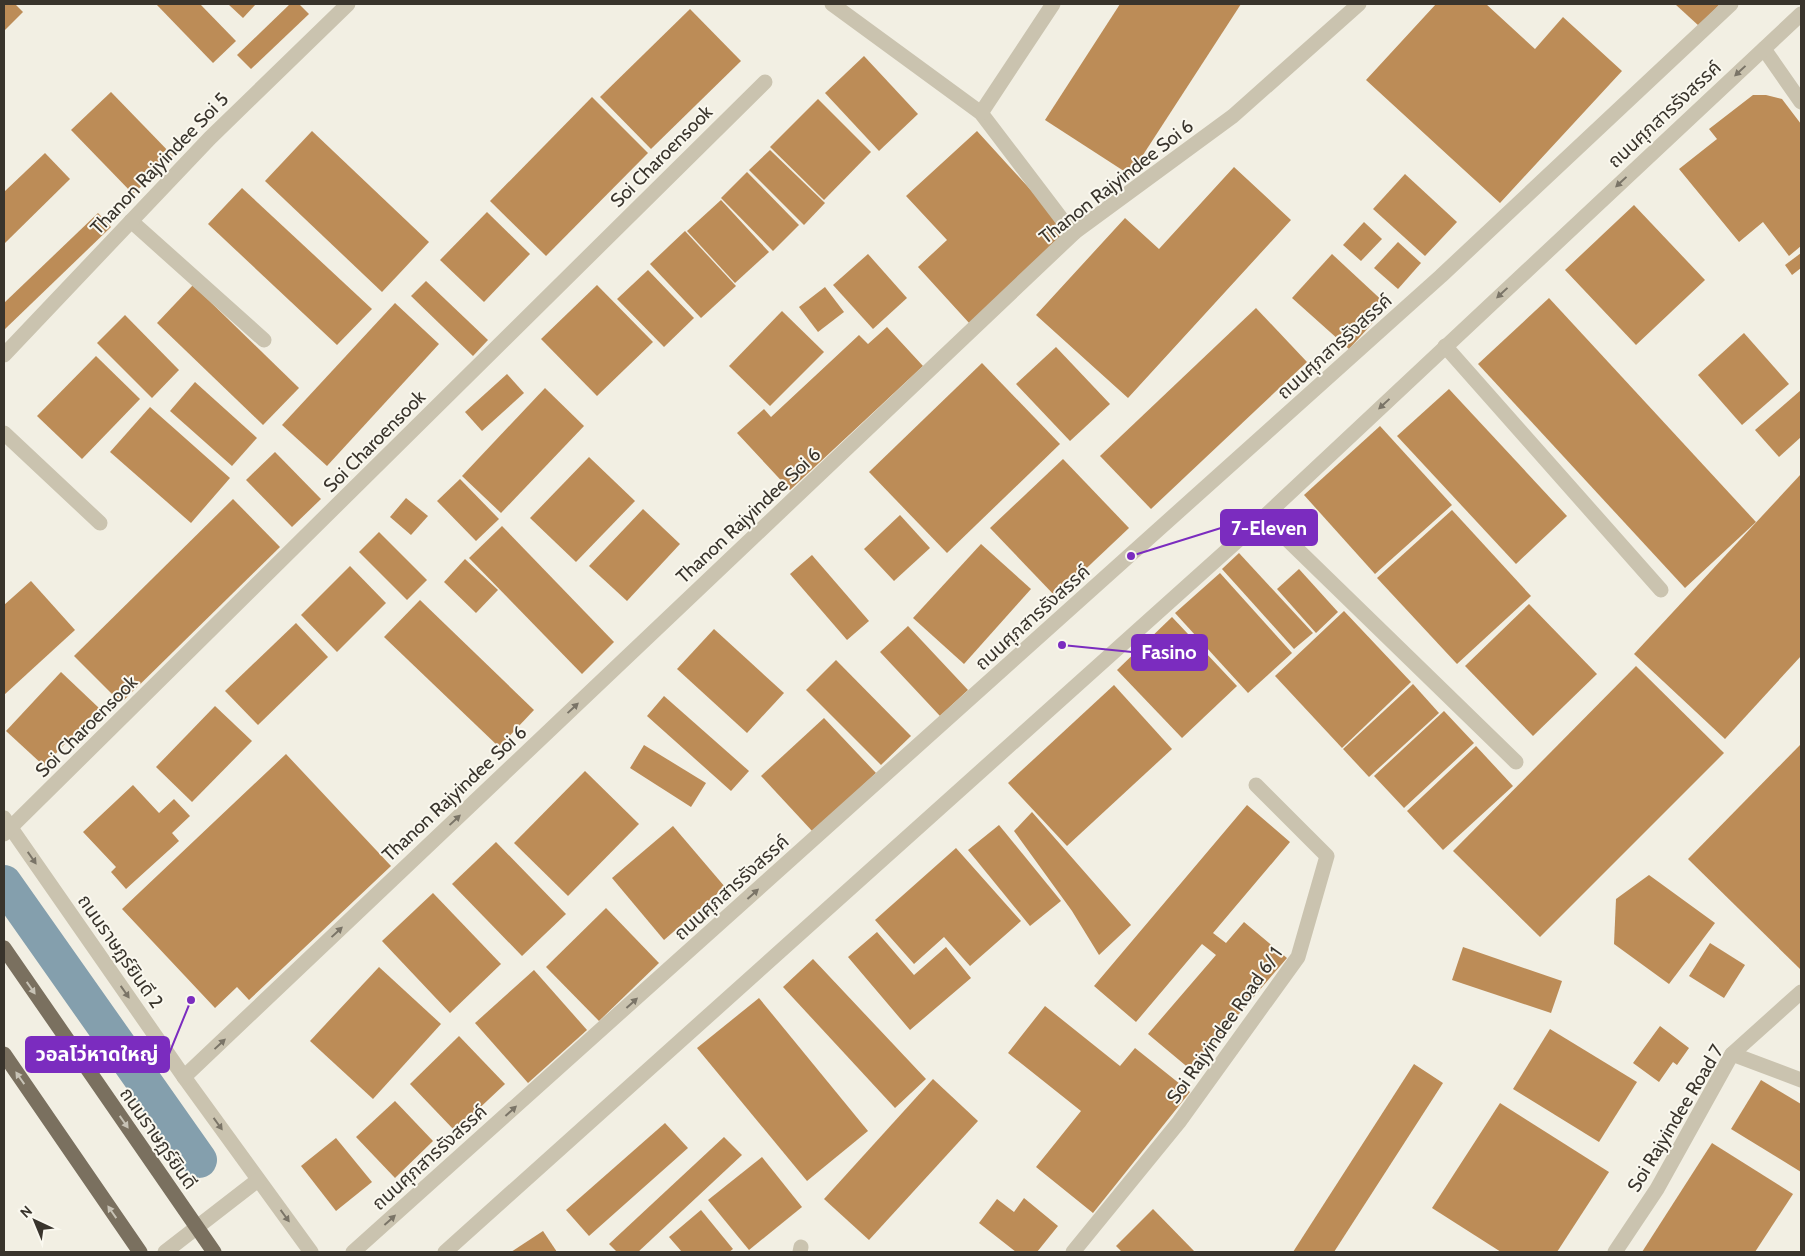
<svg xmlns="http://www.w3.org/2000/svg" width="1805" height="1256" viewBox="0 0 1805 1256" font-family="Cabin,'Noto Sans Thai',sans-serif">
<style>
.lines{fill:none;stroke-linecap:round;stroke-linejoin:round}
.canal{stroke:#849fad;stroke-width:36}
.building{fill:#bc8c57}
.minor{stroke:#cac3af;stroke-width:15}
.major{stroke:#7a705f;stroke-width:15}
.oneway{fill:#7a7467}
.oneway2{fill:#c7c2b5}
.labels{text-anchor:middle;stroke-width:4;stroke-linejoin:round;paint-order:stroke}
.street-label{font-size:19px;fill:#39342c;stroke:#faf8ef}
.leader{fill:none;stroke:#7b2cbf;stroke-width:2}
.callout-dot{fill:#7b2cbf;stroke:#faf8ef;stroke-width:2}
.callout{fill:#7b2cbf;stroke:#7b2cbf;stroke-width:2}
.callout-label{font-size:20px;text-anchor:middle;font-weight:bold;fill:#fff}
</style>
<rect width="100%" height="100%" fill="#f2efe3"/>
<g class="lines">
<polyline class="canal" points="4,883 199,1160"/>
</g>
<g class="building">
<polygon points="4,4 15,4 23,12 4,31"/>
<polygon points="156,4 200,4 236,41 213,63"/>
<polygon points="228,4 256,4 243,18"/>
<polygon points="290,4 299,4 309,14 251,69 237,55"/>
<polygon points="1120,4 1241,4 1130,175 1045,120"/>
<polygon points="1436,4 1486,4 1535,49 1563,17 1622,71 1500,203 1366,80"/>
<polygon points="1675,4 1720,4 1699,26"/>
<polygon points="690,9 741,61 651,149 600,97"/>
<polygon points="864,56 918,114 879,151 825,93"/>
<polygon points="111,92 173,156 133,194 71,130"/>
<polygon points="1753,95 1766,95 1782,99 1801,124 1801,246 1789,256 1763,222 1739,242 1679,169 1717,139 1709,129"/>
<polygon points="592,97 648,153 546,256 490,201"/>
<polygon points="818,99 871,152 824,200 770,147"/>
<polygon points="312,131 429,242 382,292 265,181"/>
<polygon points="977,131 1070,233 970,324 918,267 947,240 906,196"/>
<polygon points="770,150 825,203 804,225 749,170"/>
<polygon points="45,153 70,179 4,244 4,192"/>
<polygon points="1234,167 1291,220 1128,398 1036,315 1125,218 1159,249"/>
<polygon points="747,172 799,225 773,251 721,198"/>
<polygon points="1405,174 1457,222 1425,256 1373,209"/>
<polygon points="242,188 372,309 337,345 208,224"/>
<polygon points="721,200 769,252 735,283 687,231"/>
<polygon points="1634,205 1705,280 1636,345 1565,270"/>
<polygon points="487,212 530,254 484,302 440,260"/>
<polygon points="98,213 111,227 4,330 4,303"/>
<polygon points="1364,222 1382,239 1361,261 1343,245"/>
<polygon points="685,231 736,286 701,318 650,264"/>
<polygon points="1398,242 1421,263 1398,289 1374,268"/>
<polygon points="1801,253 1801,268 1792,275 1785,265"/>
<polygon points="868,254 907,298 873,329 833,285"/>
<polygon points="1332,254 1388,306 1349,349 1292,298"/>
<polygon points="648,270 694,318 664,347 617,299"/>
<polygon points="426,281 488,340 473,356 411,296"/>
<polygon points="193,285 299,388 263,425 157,323"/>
<polygon points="597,285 653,342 597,396 541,339"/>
<polygon points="825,287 844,312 818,332 799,307"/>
<polygon points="1549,298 1756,522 1685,588 1478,364"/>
<polygon points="395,303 439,344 327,466 282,425"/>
<polygon points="1256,308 1307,362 1151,509 1100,456"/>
<polygon points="782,311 824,352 770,406 729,366"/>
<polygon points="125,315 179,370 152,398 97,343"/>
<polygon points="887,327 923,366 790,490 737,433 764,409 771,417 859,335 868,344"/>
<polygon points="1744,333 1789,384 1742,425 1698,375"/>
<polygon points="1056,347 1110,404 1070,441 1016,384"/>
<polygon points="96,356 140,399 82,459 37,416"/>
<polygon points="982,363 1060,444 947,553 869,472"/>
<polygon points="507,374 524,393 482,431 465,412"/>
<polygon points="195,382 257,438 232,466 170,411"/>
<polygon points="545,388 584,426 501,513 462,476"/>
<polygon points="1449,389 1567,516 1516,564 1397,436"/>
<polygon points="1801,390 1801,437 1779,457 1755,430"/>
<polygon points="150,407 230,478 191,523 110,452"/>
<polygon points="1380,426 1452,505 1375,574 1304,495"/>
<polygon points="275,452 321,499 292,527 246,480"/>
<polygon points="589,457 635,501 576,562 530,518"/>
<polygon points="1063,459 1129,528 1056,597 990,528"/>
<polygon points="1801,474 1801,656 1725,739 1634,654"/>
<polygon points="460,479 499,519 476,541 437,501"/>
<polygon points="406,498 428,516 411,535 390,517"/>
<polygon points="233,499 280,547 121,703 74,656"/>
<polygon points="643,509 680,544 627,601 589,566"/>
<polygon points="1452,510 1531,596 1457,664 1377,578"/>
<polygon points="900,515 930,548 894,581 864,549"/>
<polygon points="502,526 614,642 582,674 469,558"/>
<polygon points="379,532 427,580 407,600 359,552"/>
<polygon points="981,544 1031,589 964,664 913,618"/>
<polygon points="1239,553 1313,633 1294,649 1222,569"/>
<polygon points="812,555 869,621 847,640 790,574"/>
<polygon points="465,559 498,590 476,613 444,582"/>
<polygon points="350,566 386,603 337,652 301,615"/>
<polygon points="1299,569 1338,612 1316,633 1277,589"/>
<polygon points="1220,573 1292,653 1248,693 1175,613"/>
<polygon points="31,581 75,630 4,695 4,605"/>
<polygon points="420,600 534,710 499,747 384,637"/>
<polygon points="1529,604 1597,674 1533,736 1465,666"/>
<polygon points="1344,611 1411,682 1342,748 1275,676"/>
<polygon points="1172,617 1237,686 1182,738 1117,670"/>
<polygon points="296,623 328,657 258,725 225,691"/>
<polygon points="908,626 968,690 940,716 880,652"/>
<polygon points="714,629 784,693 747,733 677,669"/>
<polygon points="836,660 911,736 881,765 806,690"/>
<polygon points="1636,666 1724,753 1540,937 1453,851"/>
<polygon points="61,672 99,708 44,766 6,731"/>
<polygon points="1413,684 1439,713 1369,777 1343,749"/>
<polygon points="1114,685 1172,749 1067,846 1008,783"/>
<polygon points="664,696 749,771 731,791 647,716"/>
<polygon points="215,706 252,741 192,802 156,767"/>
<polygon points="1444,711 1474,743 1404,808 1374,776"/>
<polygon points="824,718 876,773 813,832 761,776"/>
<polygon points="1801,744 1801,967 1800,969 1688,859"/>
<polygon points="644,745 706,783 691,807 630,768"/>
<polygon points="1476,746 1513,786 1443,850 1407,811"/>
<polygon points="286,754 391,866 249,1000 237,987 215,1008 122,909"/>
<polygon points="585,771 639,824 568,896 514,843"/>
<polygon points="133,785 159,813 174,799 190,816 172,833 179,841 126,889 111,872 116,867 83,832"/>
<polygon points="1247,805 1290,842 1213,933 1226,943 1244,922 1287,958 1191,1070 1148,1034 1216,955 1202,944 1136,1022 1094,986"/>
<polygon points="1032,812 1131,925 1099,955 1072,911 1014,831"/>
<polygon points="999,825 1061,901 1030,926 968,850"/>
<polygon points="673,826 725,887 664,940 612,878"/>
<polygon points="496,842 566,914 522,956 452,884"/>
<polygon points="956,848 1021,921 970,966 944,937 914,964 875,920"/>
<polygon points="1649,875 1715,923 1669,984 1614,944 1616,899"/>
<polygon points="433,893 501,964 450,1013 382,941"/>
<polygon points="606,908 659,963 599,1021 546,967"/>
<polygon points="877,932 914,975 946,947 971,978 910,1030 848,957"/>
<polygon points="1710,943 1745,965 1724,998 1689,976"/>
<polygon points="1463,947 1562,981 1551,1013 1452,980"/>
<polygon points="813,959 926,1079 895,1108 783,987"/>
<polygon points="379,967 441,1024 373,1099 310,1041"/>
<polygon points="534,970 587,1030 528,1083 475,1023"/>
<polygon points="759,998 868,1131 807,1181 697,1048"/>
<polygon points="1045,1006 1120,1066 1135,1048 1190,1092 1093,1213 1036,1167 1081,1111 1008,1053"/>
<polygon points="1660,1026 1689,1048 1677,1065 1673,1062 1659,1082 1633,1063"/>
<polygon points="1550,1029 1637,1082 1599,1142 1513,1089"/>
<polygon points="459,1036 505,1084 455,1131 410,1084"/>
<polygon points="1414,1064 1443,1083 1334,1252 1293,1252"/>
<polygon points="933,1079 978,1121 869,1240 824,1199"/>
<polygon points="1761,1080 1801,1104 1801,1172 1731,1129"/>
<polygon points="395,1101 433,1141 395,1178 356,1137"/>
<polygon points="1500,1103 1609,1172 1557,1252 1501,1252 1432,1208"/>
<polygon points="665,1123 688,1148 589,1236 566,1210"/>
<polygon points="724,1137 742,1155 638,1252 617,1252 609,1244"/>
<polygon points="336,1138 372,1182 336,1211 301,1166"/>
<polygon points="1712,1143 1793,1194 1755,1252 1642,1252"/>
<polygon points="762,1157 802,1207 749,1250 708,1200"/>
<polygon points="1024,1198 1058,1226 1037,1252 1016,1252 979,1223 997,1199 1014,1212"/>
<polygon points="1153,1209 1195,1252 1122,1252 1116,1246"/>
<polygon points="701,1210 733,1249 729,1252 682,1252 669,1237"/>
<polygon points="543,1231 557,1252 511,1252"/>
</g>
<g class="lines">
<g class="minor">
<polyline points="832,4 981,113 1067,226 1075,232"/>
<polyline points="1764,49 1801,102"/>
<polyline points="981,113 1053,4"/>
<polyline points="131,221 264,340"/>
<polyline points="1445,346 1661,590"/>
<polyline points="4,355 210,138 348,4"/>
<polyline points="4,433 100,523"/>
<polyline points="1264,517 1516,762"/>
<polyline points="4,818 184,1077 311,1252"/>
<polyline points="4,834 765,82"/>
<polyline points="1732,1054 1801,1080"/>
<polyline points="184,1077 1075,232 1233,116 1359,4"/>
<polyline points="165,1252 258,1180"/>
<polyline points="353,1252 1441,276 1731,4"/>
<polyline points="445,1252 1264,517 1801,14"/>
<polyline points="800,1252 801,1247"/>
<polyline points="1073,1252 1179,1122 1298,957 1327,856 1256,785"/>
<polyline points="1615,1252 1657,1189 1732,1054 1801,992"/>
</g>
<g class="major">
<polyline points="4,948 214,1252"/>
<polyline points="4,1054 140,1252"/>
</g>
</g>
<defs><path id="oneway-solid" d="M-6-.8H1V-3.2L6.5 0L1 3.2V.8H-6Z" transform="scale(1.25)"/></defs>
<g class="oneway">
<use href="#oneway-solid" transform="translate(1740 71) rotate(137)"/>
<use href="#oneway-solid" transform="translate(1621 182) rotate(137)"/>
<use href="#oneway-solid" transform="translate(1502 293) rotate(137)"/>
<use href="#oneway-solid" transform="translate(1384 404) rotate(137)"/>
<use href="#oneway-solid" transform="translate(573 708) rotate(-43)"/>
<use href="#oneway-solid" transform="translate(455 820) rotate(-43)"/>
<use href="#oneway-solid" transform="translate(32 858) rotate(55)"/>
<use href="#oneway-solid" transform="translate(753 894) rotate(-42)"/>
<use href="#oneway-solid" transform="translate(337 932) rotate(-43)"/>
<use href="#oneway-solid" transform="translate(125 992) rotate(55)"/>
<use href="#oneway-solid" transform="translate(632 1003) rotate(-42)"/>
<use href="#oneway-solid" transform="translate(220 1044) rotate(-43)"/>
<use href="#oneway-solid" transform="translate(511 1111) rotate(-42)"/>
<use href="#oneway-solid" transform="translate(218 1124) rotate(54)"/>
<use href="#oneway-solid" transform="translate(285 1216) rotate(54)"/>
<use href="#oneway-solid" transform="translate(390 1220) rotate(-42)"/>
</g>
<g class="oneway2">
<use href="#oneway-solid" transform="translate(31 988) rotate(55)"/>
<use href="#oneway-solid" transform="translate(20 1078) rotate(-125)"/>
<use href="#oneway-solid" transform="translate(124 1122) rotate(55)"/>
<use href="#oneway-solid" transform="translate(112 1212) rotate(-125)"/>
</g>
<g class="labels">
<g class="street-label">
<text transform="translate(1664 114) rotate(-43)" y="7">ถนนศุภสารรังสรรค์</text>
<text transform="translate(661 156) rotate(-45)" y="7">Soi Charoensook</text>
<text transform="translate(159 163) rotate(-46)" y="7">Thanon Rajyindee Soi 5</text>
<text transform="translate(1116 181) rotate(-38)" y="7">Thanon Rajyindee Soi 6</text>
<text transform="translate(1334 346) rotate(-42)" y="7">ถนนศุภสารรังสรรค์</text>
<text transform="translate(374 441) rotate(-45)" y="7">Soi Charoensook</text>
<text transform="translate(748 515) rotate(-43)" y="7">Thanon Rajyindee Soi 6</text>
<text transform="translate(1032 617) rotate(-42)" y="7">ถนนศุภสารรังสรรค์</text>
<text transform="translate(86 726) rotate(-45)" y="7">Soi Charoensook</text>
<text transform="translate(454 793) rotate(-43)" y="7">Thanon Rajyindee Soi 6</text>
<text transform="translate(731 887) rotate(-42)" y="7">ถนนศุภสารรังสรรค์</text>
<text transform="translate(121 951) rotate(55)" y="7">ถนนราษฎร์ยินดี 2</text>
<text transform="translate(1224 1025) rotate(-55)" y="7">Soi Rajyindee Road 6/ 1</text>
<text transform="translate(1675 1118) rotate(-59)" y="7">Soi Rajyindee Road 7</text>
<text transform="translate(159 1138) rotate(55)" y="7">ถนนราษฎร์ยินดี</text>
<text transform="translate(429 1157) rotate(-42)" y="7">ถนนศุภสารรังสรรค์</text>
</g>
</g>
<path class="leader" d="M1131 556L1221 528M1062 645L1132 652M191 1000L169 1054"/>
<g class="callout-dot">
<circle cx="1131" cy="556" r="5"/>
<circle cx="1062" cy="645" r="5"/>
<circle cx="191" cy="1000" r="5"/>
</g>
<g class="callout">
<rect x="1221" y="510" width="96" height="35" rx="5"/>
<rect x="1132" y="635" width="75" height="35" rx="5"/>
<rect x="26" y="1037" width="143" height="35" rx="5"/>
</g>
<g class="callout-label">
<text x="1269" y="535">7-Eleven</text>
<text x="1169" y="659">Fasino</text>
<text x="97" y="1061">วอลโว่หาดใหญ่</text>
</g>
<rect width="1805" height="1256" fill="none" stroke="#39342c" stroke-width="10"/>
<g transform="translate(35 1221) rotate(316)" stroke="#faf8ef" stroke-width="4" paint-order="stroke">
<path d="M0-4L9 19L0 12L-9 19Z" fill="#39342c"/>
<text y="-8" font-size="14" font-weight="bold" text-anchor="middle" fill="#39342c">N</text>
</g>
</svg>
